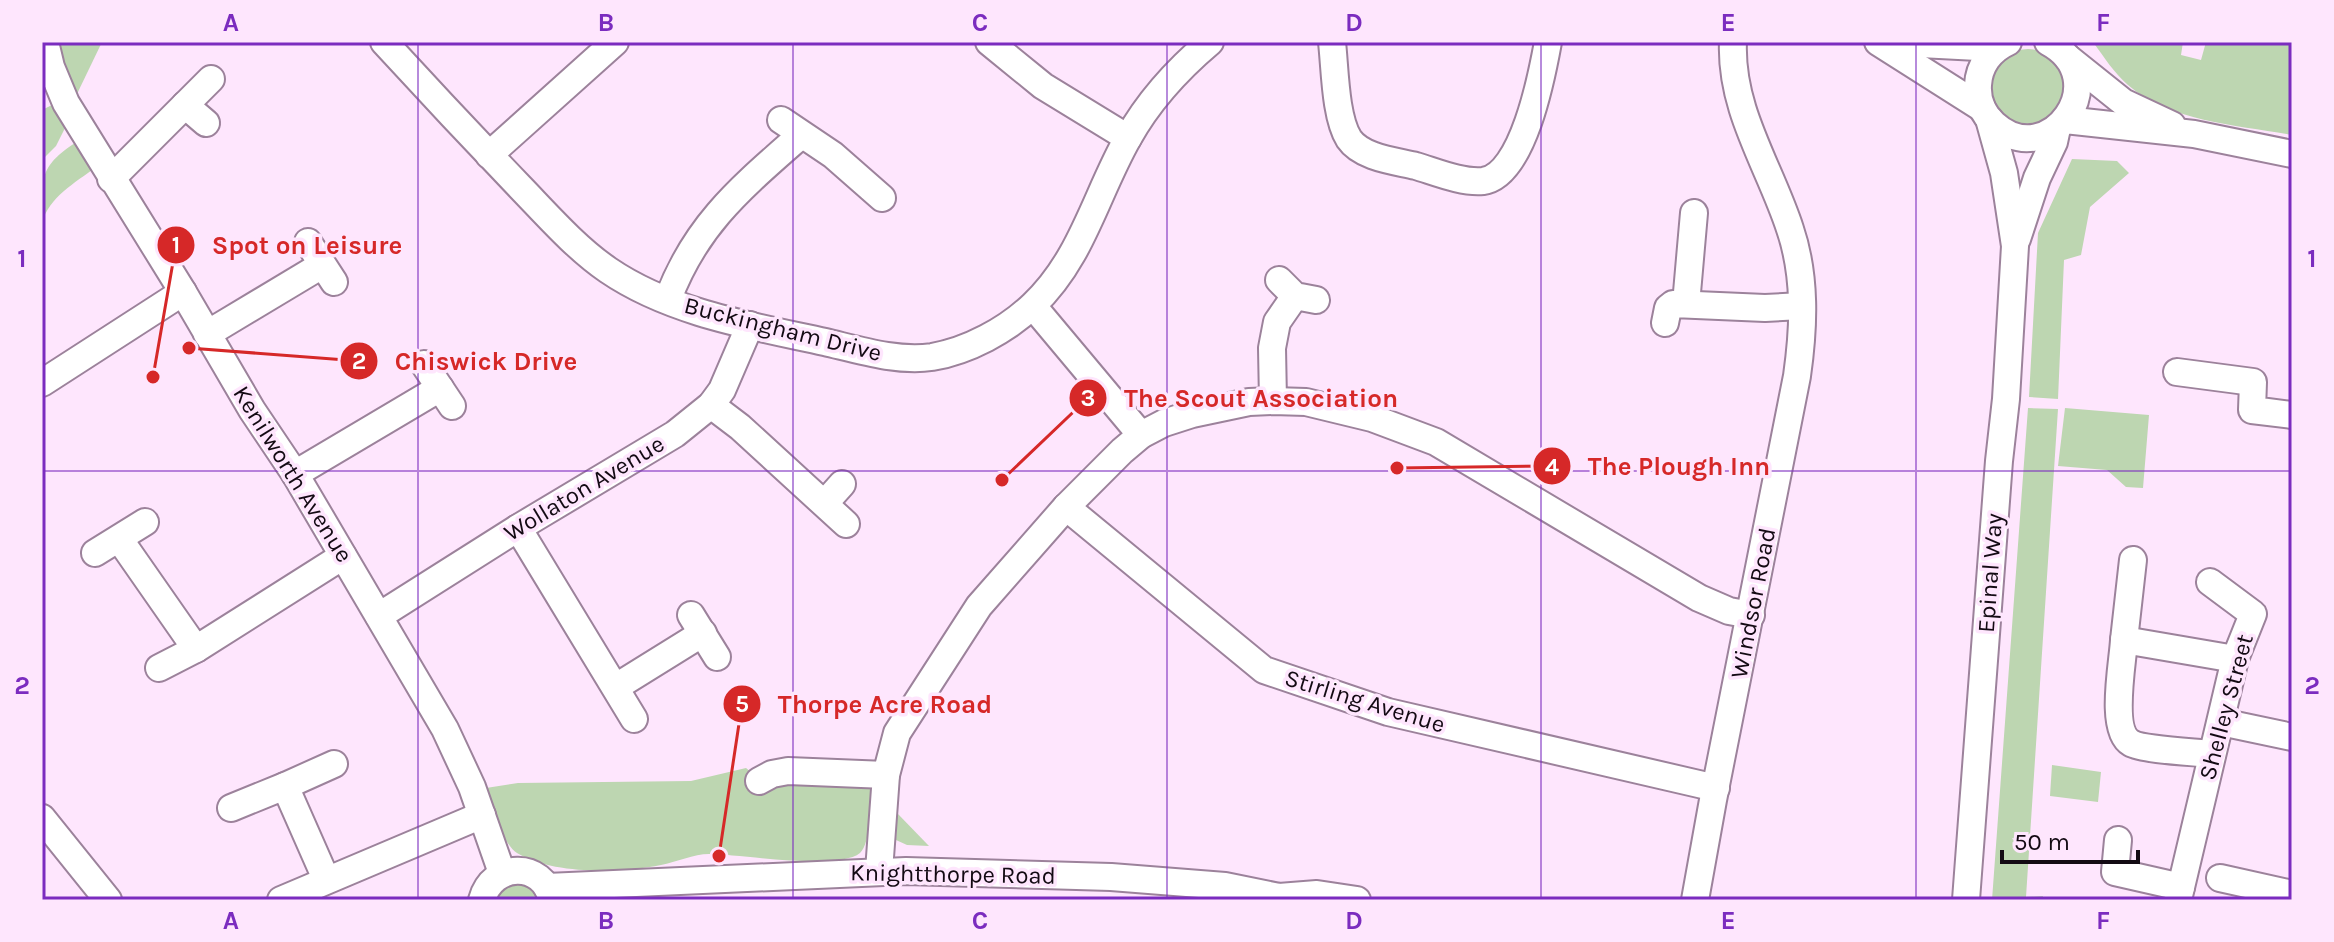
<svg xmlns="http://www.w3.org/2000/svg" width="2334" height="942" viewBox="0 0 2334 942" font-family="Karla,sans-serif">
<style>
.green{fill:#bdd6b1}
.lines{fill:none;stroke-linecap:round;stroke-linejoin:round}
.minor-casing{stroke:#9c829b;stroke-width:30}
.minor{stroke:#fff;stroke-width:26}
.grid{fill:none;stroke:#7b2cbf;stroke-width:2;stroke-opacity:0.55}
.labels{text-anchor:middle;stroke-width:7;stroke-linejoin:round;paint-order:stroke}
.street-label{font-size:24px;fill:#130a13;stroke:#fee6fd}
.leader{fill:none;stroke:#d62828;stroke-width:3}
.callout-dot{fill:#d62828;stroke:#fee6fd;stroke-width:3}
.mark-label{font-size:24px;text-anchor:middle;font-weight:bold;fill:#fff}
.callout-label{font-size:26px;text-anchor:middle;font-weight:bold;fill:#d62828;stroke:#fee6fd;stroke-width:7;stroke-linejoin:round;paint-order:stroke}
.neatline{fill:none;stroke:#7b2cbf;stroke-width:3}
.grid-label{font-size:26px;text-anchor:middle;font-weight:bold;fill:#7b2cbf}
</style>
<rect width="100%" height="100%" fill="#fee6fd"/>
<g class="green">
<polygon points="54,42 102,42 76,96"/>
<path d="M2093 42H2183L2181 55 2201 60 2206 42H2292V135C2238 125 2171 122 2128 85 2114 73 2104 57 2093 42Z"/>
<circle cx="2028" cy="87" r="38"/>
<polygon points="56,103 67,124 56,146 42,160 42,110"/>
<path d="M78 141 96 167C75 183 49 197 42 223 42 180 37 167 78 141Z"/>
<polygon points="2072,159 2117,161 2129,173 2090,207 2081,255 2064,260 2058,399 2029,397 2038,233"/>
<polygon points="2028,408 2058,409 2026,897 2043,896 2042,900 1992,900"/>
<polygon points="2065,408 2149,415 2143,488 2126,487 2107,470 2058,466"/>
<polygon points="2052,765 2101,772 2098,802 2050,796"/>
<path d="M746 768 767 785 776 779 872 787C871 802 871 843 860 853 838 871 740 854 709 854 694 854 676 862 661 865 621 873 553 875 517 853 502 844 493 805 486 788L518 783 691 781Z"/>
<polygon points="897,813 929,846 907,845 896,840"/>
<polygon points="511,870 552,900 482,900"/>
</g>
<g class="lines">
<g class="minor-casing">
<g id="minor">
<polyline points="45,42 51,67 66,103 183,292 252,410 295,474 445,729 472,787 502,873"/>
<path d="M384 42C429 91 474 139 520 187 548 216 576 248 608 270 671 313 752 326 825 342 859 350 897 362 932 357 968 351 1007 330 1033 305 1082 259 1096 194 1128 138 1148 102 1178 69 1210 42"/>
<polyline points="989,42 1043,86 1128,138"/>
<path d="M1332 42C1335 68 1335 117 1349 139 1362 158 1396 161 1416 166 1436 172 1462 183 1483 181 1523 176 1542 75 1548 42"/>
<polyline points="1878,42 1982,108"/>
<polyline points="1882,42 1997,48"/>
<path d="M2008 42C1990 50 1979 66 1978 85 1977 100 1983 114 1994 124 2049 174 2117 79 2048 42"/>
<polyline points="2068,58 2123,102 2172,125"/>
<polyline points="185,105 206,123"/>
<polyline points="781,120 833,155 882,198"/>
<polyline points="2065,120 2194,134 2292,154"/>
<polyline points="489,155 615,42"/>
<polyline points="111,179 211,79"/>
<polyline points="2017,239 2037,178 2054,142 2057,128"/>
<polyline points="308,242 334,282"/>
<polyline points="1279,280 1295,296 1316,300"/>
<path d="M668 299C696 224 742 187 801 135"/>
<polyline points="1686,304 1694,213"/>
<polyline points="1033,306 1141,435"/>
<polyline points="1665,323 1668,308 1673,304 1765,308 1802,306"/>
<polyline points="207,334 322,265"/>
<polyline points="424,364 452,406"/>
<polyline points="2177,372 2253,382 2252,410 2292,415"/>
<polyline points="42,383 183,292"/>
<polyline points="1273,401 1272,348 1277,322 1295,296"/>
<polyline points="711,405 740,427 846,524"/>
<polyline points="295,474 440,388"/>
<polyline points="825,503 842,484"/>
<polyline points="1066,507 1264,670 1388,712 1716,788"/>
<polyline points="518,528 634,719"/>
<polyline points="120,540 196,649"/>
<polyline points="95,553 145,522"/>
<polyline points="691,615 717,657"/>
<polyline points="379,616 518,528 675,434 711,405 722,390 750,325"/>
<polyline points="2124,640 2133,560"/>
<polyline points="159,668 196,649 343,556"/>
<polyline points="616,687 703,633"/>
<polyline points="2221,722 2292,737"/>
<path d="M2212 754C2195 752 2143 750 2131 743 2109 730 2123 662 2124 640L2235 659"/>
<polyline points="759,781 772,774 788,771 886,775"/>
<polyline points="231,808 285,786"/>
<polyline points="42,818 108,900"/>
<polyline points="2118,840 2115,872 2181,887"/>
<polyline points="879,871 886,775 897,733 979,606 1066,507 1122,451 1141,435 1164,423 1192,414 1249,402 1273,401 1306,402 1372,418 1436,442 1699,598 1729,611 1751,615"/>
<polyline points="2220,878 2292,894"/>
<polyline points="326,879 285,786 334,764"/>
<polyline points="547,887 906,871 1111,877 1225,886 1279,897 1317,894 1357,900"/>
<polyline points="281,900 482,815"/>
<path d="M482 900C492 862 543 860 552 900"/>
<path d="M1695 900 1713 800 1797 376C1804 327 1806 276 1790 229 1770 167 1730 110 1733 42"/>
<polyline points="1966,900 1999,461 2006,399 2015,246 2004,173 1989,119"/>
<polyline points="2178,900 2235,659 2253,614 2210,582"/>
</g>
</g>
<use href="#minor" class="minor"/>
</g>
<path class="grid" d="M418 42V900M793 42V900M1167 42V900M1541 42V900M1916 42V900M42 471H2292"/>
<g class="labels">
<g class="street-label">
<text transform="translate(783 329) rotate(14)" y="8">Buckingham Drive</text>
<text transform="translate(293 474) rotate(58)" y="8">Kenilworth Avenue</text>
<text transform="translate(584 488) rotate(-31)" y="8">Wollaton Avenue</text>
<text transform="translate(1990 573) rotate(-86)" y="8">Epinal Way</text>
<text transform="translate(1753 603) rotate(-79)" y="8">Windsor Road</text>
<text transform="translate(1365 701) rotate(17)" y="8">Stirling Avenue</text>
<text transform="translate(2226 707) rotate(-75)" y="8">Shelley Street</text>
<text transform="translate(953 874) rotate(1)" y="8">Knightthorpe Road</text>
</g>
</g>
<path class="leader" d="M153 377L176 245M189 348L359 361M1002 480L1088 398M1397 468L1552 466M719 856L742 704"/>
<g class="callout-dot">
<circle cx="153" cy="377" r="8"/>
<circle cx="189" cy="348" r="8"/>
<circle cx="1002" cy="480" r="8"/>
<circle cx="1397" cy="468" r="8"/>
<circle cx="719" cy="856" r="8"/>
<circle cx="176" cy="245" r="20"/>
<circle cx="359" cy="361" r="20"/>
<circle cx="1088" cy="398" r="20"/>
<circle cx="1552" cy="466" r="20"/>
<circle cx="742" cy="704" r="20"/>
</g>
<g class="mark-label">
<text x="176" y="253">1</text>
<text x="359" y="369">2</text>
<text x="1088" y="406">3</text>
<text x="1552" y="475">4</text>
<text x="742" y="712">5</text>
</g>
<g class="callout-label">
<text x="307" y="254">Spot on Leisure</text>
<text x="486" y="370">Chiswick Drive</text>
<text x="1261" y="407">The Scout Association</text>
<text x="1679" y="475">The Plough Inn</text>
<text x="885" y="713">Thorpe Acre Road</text>
</g>
<rect width="2334" height="942" fill="none" stroke="#fee6fd" stroke-width="88"/>
<path d="M2002 850v12h136v-12" fill="none" stroke="#130a13" stroke-width="4"/>
<text x="2014" y="850" font-size="24" fill="#130a13" stroke="#fee6fd" stroke-width="6" paint-order="stroke">50 m</text>
<rect x="44" y="44" width="2246" height="854" class="neatline"/>
<g class="grid-label">
<text x="231" y="31">A</text>
<text x="606" y="31">B</text>
<text x="980" y="31">C</text>
<text x="1354" y="31">D</text>
<text x="1728" y="31">E</text>
<text x="2103" y="31">F</text>
<text x="22" y="267">1</text>
<text x="2312" y="267">1</text>
<text x="22" y="694">2</text>
<text x="2312" y="694">2</text>
<text x="231" y="929">A</text>
<text x="606" y="929">B</text>
<text x="980" y="929">C</text>
<text x="1354" y="929">D</text>
<text x="1728" y="929">E</text>
<text x="2103" y="929">F</text>
</g>
</svg>
